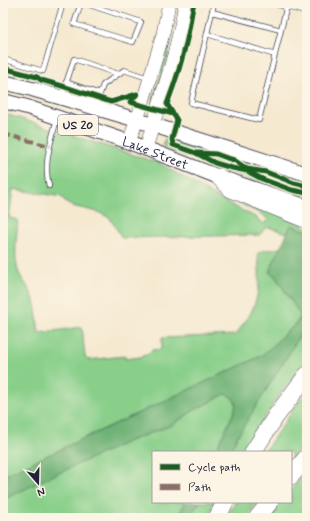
<svg xmlns="http://www.w3.org/2000/svg" width="310" height="521" viewBox="0 0 310 521" font-family="Mynerve,sans-serif">
<style>
.green{fill:#89cf8a;stroke:#567862}
.forest{fill:#6eb276;stroke:#486a58}
.lines{fill:none;stroke-linecap:round;stroke-linejoin:round}
.lane-casing{stroke:#424051;stroke-width:6}
.street-casing{stroke:#424051;stroke-width:10}
.secondary-casing{stroke:#424051;stroke-width:14}
.primary-casing{stroke:#424051;stroke-width:16}
.highway-casing{stroke:#424051;stroke-width:18}
.lane{stroke:#fff;stroke-width:4.5}
.street{stroke:#fff;stroke-width:9}
.secondary{stroke:#fff;stroke-width:13}
.primary{stroke:#fff;stroke-width:14}
.highway{stroke:#fff;stroke-width:17}
.quiet{stroke:#8d6e63;stroke-width:4;stroke-dasharray:8 4;stroke-linecap:butt}
.cycleway-casing{stroke:#fcf5e5;stroke-width:8}
.cycleway{stroke:#1b5e20;stroke-width:5}
.labels{text-anchor:middle;stroke-width:3.5;stroke-linejoin:round;paint-order:stroke}
.shield{fill:#fcf5e5;stroke:#63616e;stroke-width:1}
.shield-label{font-size:12px;font-weight:bold;fill:#22223b}
.street-label{font-size:13px;fill:#22223b;stroke:#fcf5e5}
</style>
<rect width="100%" height="100%" fill="#fcf5e5"/>
<filter id="ink" filterUnits="userSpaceOnUse"><feTurbulence type="fractalNoise" baseFrequency=".025" numOctaves="2"/><feDisplacementMap in="SourceGraphic" scale="8" xChannelSelector="R" yChannelSelector="G"/><feConvolveMatrix kernelMatrix="1 2 1 2 8 2 1 2 1" color-interpolation-filters="sRGB"/></filter>
<filter id="wash" filterUnits="userSpaceOnUse"><feTurbulence type="fractalNoise" baseFrequency=".012" numOctaves="4" result="noise"/><feDisplacementMap in="SourceGraphic" scale="16" xChannelSelector="R" yChannelSelector="G"/><feGaussianBlur stdDeviation="0.9" result="paint"/><feColorMatrix in="noise" values="0 0 0 0 0 0 0 0 0 0 0 0 0 0 0 0 0 1.4 0 .05"/><feComposite in="paint" operator="in"/></filter>
<g filter="url(#wash)">
<rect width="100%" height="100%" fill="#f5e9d0"/>
<g class="green">
<polygon points="169,30 171,30 168,57 154,104 152,103 164,64"/>
<path d="M3 113 159 163 218 198 257 218 263 224 268 220 263 215 245 206 199 179 307 227V231L291 226 287 233 268 227 264 229 260 235 122 238 110 218 98 212 72 206 66 203 62 197 13 189 9 218 18 220C17 234 14 253 17 266 18 276 26 283 30 291 37 304 37 319 39 333L82 327 85 357 88 360 125 356V359L140 357 146 355 152 350 161 349 162 348V338L236 335C240 328 246 321 250 314 261 294 260 274 258 253 265 248 274 251 281 247L269 272 275 276 301 316 297 323 283 335 273 346 261 356 3 476Z"/>
<polygon points="169,138 307,181 307,200 166,149 164,146 163,144 164,140"/>
<polygon points="307,324 307,359 277,398 243,452 229,452 237,437"/>
<polygon points="307,390 307,440 291,460 291,452 264,452"/>
<polygon points="225,394 232,397 236,403 235,410 215,452 153,452 153,502 186,502 177,518 3,518 3,500 43,480 129,441 172,425 193,411"/>
<polygon points="307,470 307,518 269,518 281,502 291,502 291,490"/>
<polygon points="200,502 215,502 207,518 188,518"/>
<polygon points="235,502 257,502 246,518 227,518"/>
</g>
<g class="forest">
<polygon points="291,225 307,231 307,324 237,437 229,452 215,452 235,410 236,403 232,397 225,394 193,411 172,425 129,441 43,480 3,500 3,476 261,356 273,346 283,335 297,323 301,316 275,276 269,272"/>
<polygon points="186,502 200,502 188,518 177,518"/>
</g>
</g>
<g filter="url(#ink)">
<g class="lines">
<g class="lane-casing">
<g id="lane">
<polyline points="81,3 74,24 133,42 141,22 84,3"/>
<polyline points="214,3 191,103 259,120 287,5"/>
<polyline points="212,12 281,30"/>
<polyline points="207,34 275,55"/>
<polyline points="3,59 43,71 63,3"/>
<polyline points="66,82 100,94"/>
<polyline points="62,96 74,59 118,74"/>
<polyline points="96,105 103,85 124,70 148,78"/>
<path d="M49 186C43 163 51 142 57 119"/>
</g>
</g>
<g class="street-casing">
<polyline id="street" points="279,3 307,10"/>
</g>
<g class="secondary-casing">
<g id="secondary">
<polyline points="129,142 142,105 163,34 169,3"/>
<polyline points="146,148 173,59 181,25 185,3"/>
</g>
</g>
<g class="primary-casing">
<g id="primary">
<polyline points="3,82 32,89 137,120 307,174"/>
<path id="s1" d="M3 101 27 107 129 142 219 177 307 207"/>
</g>
</g>
<g class="highway-casing">
<g id="highway">
<polyline points="219,177 231,189 307,220"/>
<polyline points="253,452 276,416 307,375"/>
<polyline points="291,476 307,457"/>
<polyline points="217,518 225,502"/>
<polyline points="257,518 270,502"/>
</g>
</g>
<use href="#lane" class="lane"/>
<use href="#street" class="street"/>
<use href="#secondary" class="secondary"/>
<use href="#primary" class="primary"/>
<use href="#highway" class="highway"/>
<polyline class="quiet" points="3,134 50,146"/>
<g class="cycleway-casing">
<g id="cycleway">
<path d="M194 3C191 15 190 27 187 39 182 62 175 83 167 104L177 120 172 139 173 145 196 153 215 163 232 168 247 171 262 179 292 190 307 193"/>
<polyline points="3,68 37,77 41,80 59,85 111,102 137,94 130,102 173,114"/>
<polyline points="198,153 216,154 227,158 234,160 247,169 266,172 294,183 307,186"/>
</g>
</g>
<use href="#cycleway" class="cycleway"/>
</g>
</g>
<g class="labels">
<rect class="shield" x="58" y="115" width="40" height="20" rx="3"/>
<g class="shield-label">
<text x="78" y="129">US 20</text>
</g>
<g class="street-label">
<text dy="5" stroke="none"><textPath href="#s1" startOffset="161">Lake Street</textPath></text>
</g>
</g>
<rect width="310" height="521" fill="none" stroke="#fcf5e5" stroke-width="16"/>
<rect x="152" y="451" width="140" height="52" fill="#fcf5e5" stroke="#a5a1a1"/>
<rect x="160" y="464" width="20" height="6" fill="#1b5e20" stroke="#a5a1a1"/>
<text x="188" y="471" font-size="12" fill="#22223b">Cycle path</text>
<rect x="160" y="484" width="20" height="6" fill="#8d6e63" stroke="#a5a1a1"/>
<text x="188" y="491" font-size="12" fill="#22223b">Path</text>
<g transform="translate(38 483) rotate(160)" stroke="#fcf5e5" stroke-width="3" paint-order="stroke">
<path d="M0-3L7 15L0 10L-7 15Z" fill="#22223b"/>
<text y="-6" font-size="11" font-weight="bold" text-anchor="middle" fill="#22223b">N</text>
</g>
</svg>
